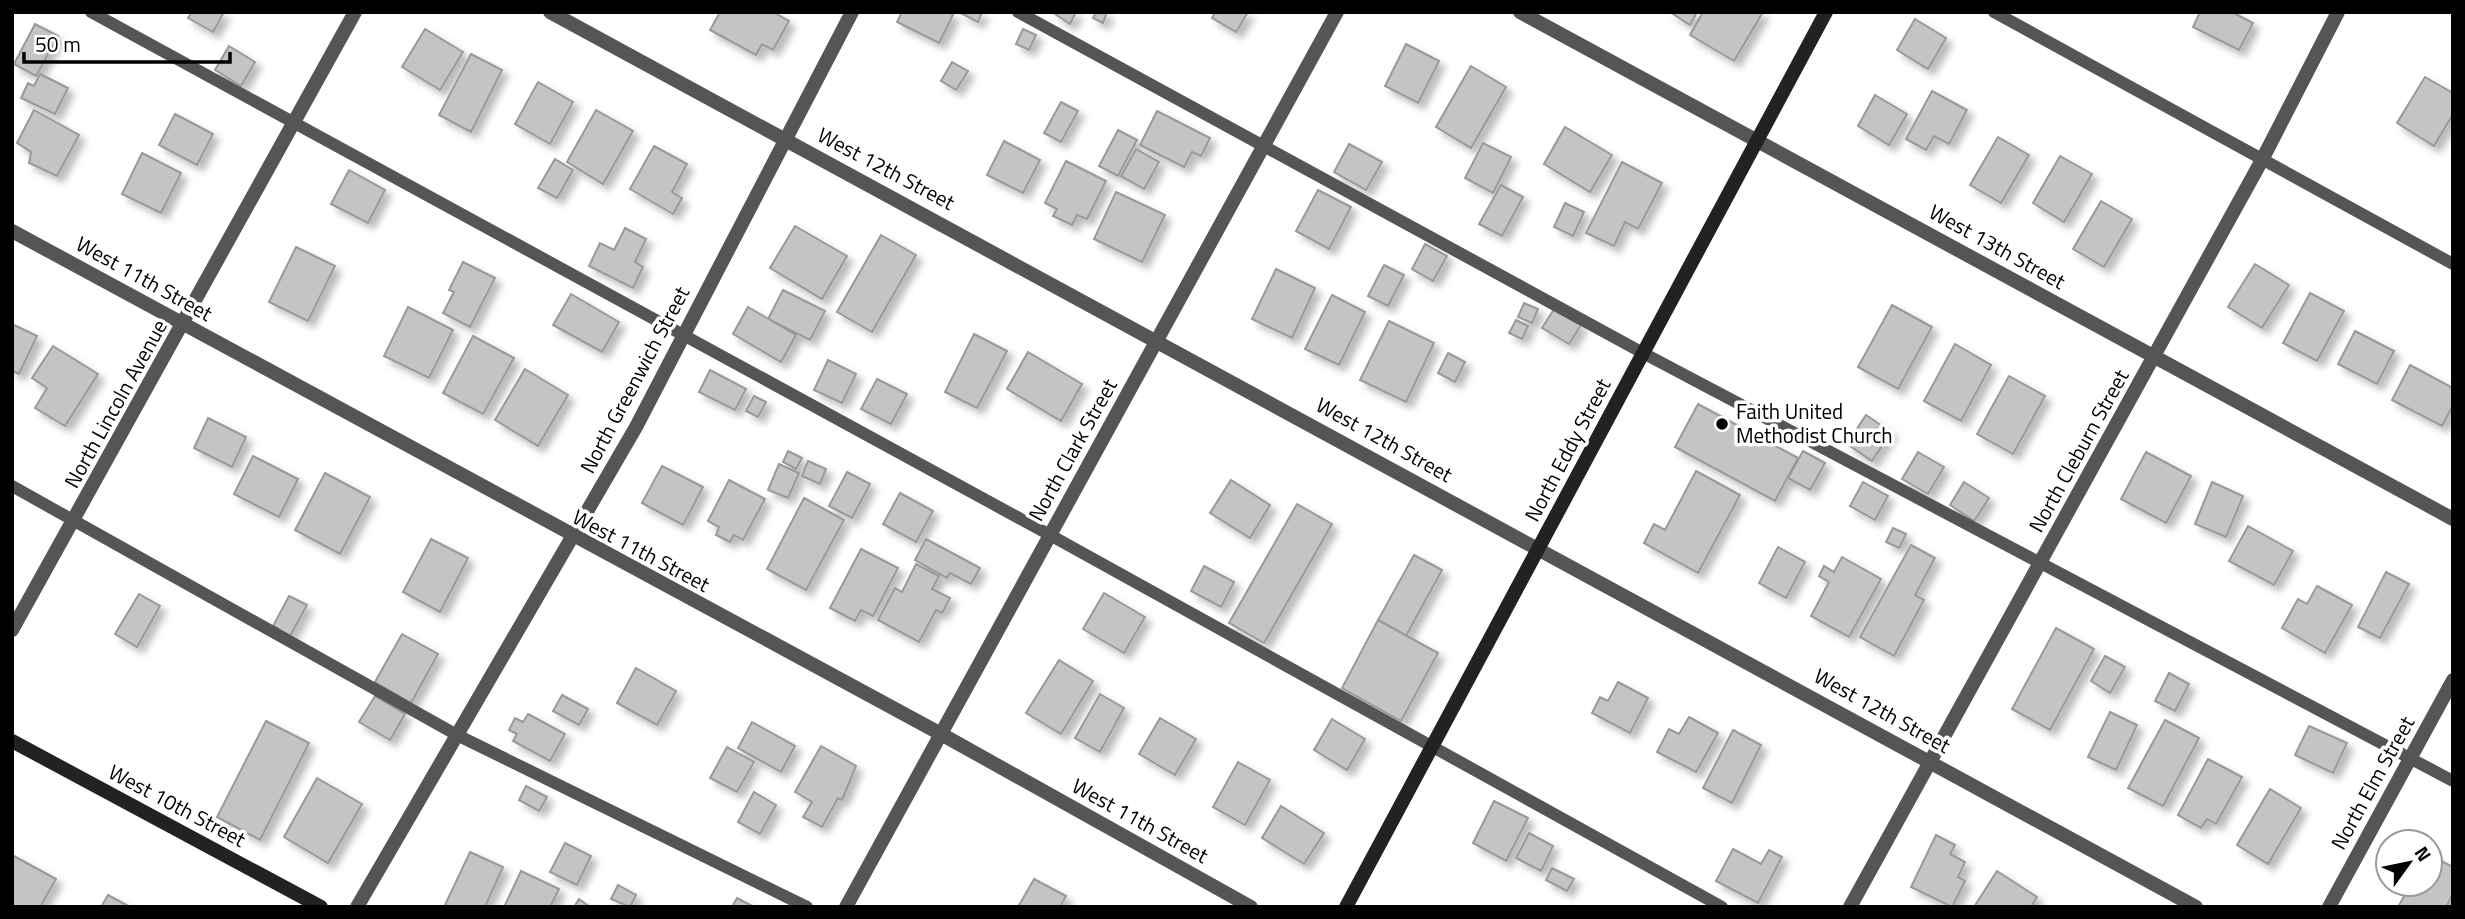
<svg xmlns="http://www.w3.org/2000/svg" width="2465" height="919" viewBox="0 0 2465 919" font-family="'Titillium Web',sans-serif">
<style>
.building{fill:#c4c4c4;stroke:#999;stroke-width:2;filter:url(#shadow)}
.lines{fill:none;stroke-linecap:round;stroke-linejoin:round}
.lane{stroke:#555;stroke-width:12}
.street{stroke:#555;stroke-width:14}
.secondary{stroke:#222;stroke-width:14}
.poi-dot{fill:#000;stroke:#fff;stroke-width:2.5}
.labels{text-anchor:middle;stroke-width:7;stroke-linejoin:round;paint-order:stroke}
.street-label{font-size:21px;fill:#000;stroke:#fff}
.poi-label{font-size:21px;fill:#000;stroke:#fff;text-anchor:start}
</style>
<defs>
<filter id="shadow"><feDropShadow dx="6" dy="6" stdDeviation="3.5" flood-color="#0004"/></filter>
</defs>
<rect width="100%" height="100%" fill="#fff"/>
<g class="building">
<polygon points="192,12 224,12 213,32 188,18"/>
<polygon points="720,12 773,12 789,21 773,50 762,44 756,55 710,30"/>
<polygon points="902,12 948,12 953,15 939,43 897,22"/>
<polygon points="959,12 982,12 978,22"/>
<polygon points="1052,12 1076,12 1070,24"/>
<polygon points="1092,12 1107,12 1103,23 1093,18 1095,14"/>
<polygon points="1215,12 1248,12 1236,32 1212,18"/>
<polygon points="1670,12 1697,12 1690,25"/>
<polygon points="1703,12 1763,12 1734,61 1690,35"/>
<polygon points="2200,12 2232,12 2253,23 2239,50 2193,27"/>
<polygon points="1915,19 1946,38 1928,69 1897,50"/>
<polygon points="35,24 58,36 36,76 14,64"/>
<polygon points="425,29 463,52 440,90 402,67"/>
<polygon points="1023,29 1036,35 1029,50 1016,44"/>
<polygon points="1406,44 1439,61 1418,103 1385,86"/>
<polygon points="229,46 255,62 241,86 215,70"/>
<polygon points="471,54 502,70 471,132 439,115"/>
<polygon points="952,62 968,71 956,90 941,81"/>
<polygon points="1471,66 1506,87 1471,148 1436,127"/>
<polygon points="40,74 68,88 55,114 21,98 28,83 34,86"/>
<polygon points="2425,77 2453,93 2453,114 2434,146 2397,123"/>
<polygon points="538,82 573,102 550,144 515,124"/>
<polygon points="1932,91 1967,110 1949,144 1934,136 1926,150 1906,139"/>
<polygon points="1875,95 1907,114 1889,145 1858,126"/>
<polygon points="1061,102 1078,111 1061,142 1044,133"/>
<polygon points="34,110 79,135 57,176 29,163 31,152 17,143"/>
<polygon points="596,110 633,131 603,184 567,162"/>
<polygon points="1157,111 1210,138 1201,156 1192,152 1184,167 1140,145"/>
<polygon points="175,114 213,134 197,165 159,145"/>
<polygon points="1565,127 1612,155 1590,192 1544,164"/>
<polygon points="1118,130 1137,140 1118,176 1099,166"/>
<polygon points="1998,137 2029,155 2001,203 1970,185"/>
<polygon points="1004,141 1040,160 1023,193 987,175"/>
<polygon points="1483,143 1511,157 1493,193 1465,178"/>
<polygon points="1349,144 1382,162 1366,190 1334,172"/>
<polygon points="654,146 687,164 672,192 682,198 673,214 630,189"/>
<polygon points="1136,149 1159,162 1144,189 1121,176"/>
<polygon points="142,153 181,173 161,213 122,194"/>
<polygon points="2060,156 2092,174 2064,222 2033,203"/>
<polygon points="555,159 573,170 557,198 538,188"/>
<polygon points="1066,161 1106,181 1087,219 1077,215 1072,225 1053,216 1057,209 1045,203"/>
<polygon points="1622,162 1662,183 1638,229 1625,222 1614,246 1586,233"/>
<polygon points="349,170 385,190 368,223 331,204"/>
<polygon points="1501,185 1523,197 1502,236 1479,224"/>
<polygon points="1318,190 1351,207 1329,249 1296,231"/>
<polygon points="1116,192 1165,215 1142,262 1094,239"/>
<polygon points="2101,201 2132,219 2104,267 2073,249"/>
<polygon points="1565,203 1584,212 1573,236 1554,227"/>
<polygon points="795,226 847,256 822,299 770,268"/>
<polygon points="625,228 646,239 635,262 643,267 633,288 589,266 600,243 614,250"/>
<polygon points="881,235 916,255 872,332 837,312"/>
<polygon points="1425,244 1447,256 1433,281 1412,269"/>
<polygon points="296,247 335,266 308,321 269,302"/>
<polygon points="463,262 495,278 470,327 443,313 454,292 449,290"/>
<polygon points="2255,264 2289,285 2262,328 2228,307"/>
<polygon points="1384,265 1404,275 1388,306 1368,296"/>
<polygon points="1276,269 1315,288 1292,338 1252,319"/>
<polygon points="783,290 825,311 810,340 768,319"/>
<polygon points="2310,293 2344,311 2317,361 2283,343"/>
<polygon points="571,294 619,322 602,352 553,325"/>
<polygon points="1332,295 1365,312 1339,365 1305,349"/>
<polygon points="1524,303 1538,309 1532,323 1518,317"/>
<polygon points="1892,305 1932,327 1898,389 1858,367"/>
<polygon points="408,307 453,330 429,378 384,356"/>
<polygon points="748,307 796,335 781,362 733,334"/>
<polygon points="1554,309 1581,325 1569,344 1542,328"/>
<polygon points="1516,320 1528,326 1522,339 1509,333"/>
<polygon points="1389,321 1434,343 1406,402 1360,380"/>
<polygon points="12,324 37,336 19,374 12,371"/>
<polygon points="2355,331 2394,351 2377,384 2338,364"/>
<polygon points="974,334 1007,351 977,408 945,392"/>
<polygon points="473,336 514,358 483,414 443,393"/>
<polygon points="1955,344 1991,365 1961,421 1924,401"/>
<polygon points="53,346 98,374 65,426 35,408 47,388 32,378"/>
<polygon points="1028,352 1082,384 1061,421 1007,389"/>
<polygon points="1448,353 1465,362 1455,382 1438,373"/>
<polygon points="828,360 856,374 842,403 814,390"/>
<polygon points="2410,365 2453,388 2453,405 2442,426 2392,400"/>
<polygon points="525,369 568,395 538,446 495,420"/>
<polygon points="710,370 746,389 735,410 699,392"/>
<polygon points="2009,376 2045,396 2013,454 1977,434"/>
<polygon points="877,379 907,394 891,424 861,409"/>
<polygon points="754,396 766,402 758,417 746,411"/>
<polygon points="1698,404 1798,458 1775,501 1675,447"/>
<polygon points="1866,415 1891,432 1872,461 1847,444"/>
<polygon points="208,418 246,437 232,467 194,448"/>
<polygon points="788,451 802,458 796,469 783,462"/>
<polygon points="1803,451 1825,463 1810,490 1788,478"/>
<polygon points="1918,452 1944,467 1928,494 1902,479"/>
<polygon points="2146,452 2191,476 2166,523 2121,499"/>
<polygon points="253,456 298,479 279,517 234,494"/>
<polygon points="808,461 826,469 820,484 802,476"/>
<polygon points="779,464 799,473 788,498 768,490"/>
<polygon points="662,466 703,487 683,525 642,503"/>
<polygon points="1696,471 1740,495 1698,573 1644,543 1654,524 1665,530"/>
<polygon points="847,472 870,484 852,518 829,506"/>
<polygon points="325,473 370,497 340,554 295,530"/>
<polygon points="729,480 765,499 743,540 734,535 730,542 716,535 719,527 708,521"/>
<polygon points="1231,480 1270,505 1250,538 1210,513"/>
<polygon points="1863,482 1888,496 1875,520 1850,506"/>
<polygon points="1964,482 1989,498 1974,521 1950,505"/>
<polygon points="2212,482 2243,496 2226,537 2195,524"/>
<polygon points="900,493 933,511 916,542 883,524"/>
<polygon points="804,498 844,520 806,590 767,569"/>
<polygon points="1297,504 1332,524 1264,643 1229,623"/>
<polygon points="2248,526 2293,551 2274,585 2229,561"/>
<polygon points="1893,528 1906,534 1899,548 1886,542"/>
<polygon points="431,539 468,558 440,612 403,592"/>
<polygon points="926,539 980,568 971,584 950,573 947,578 915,560"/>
<polygon points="1911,545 1935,558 1915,595 1924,600 1894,656 1860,637"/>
<polygon points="1778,547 1805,562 1786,598 1759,583"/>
<polygon points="861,549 898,568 873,616 861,610 855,621 830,608"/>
<polygon points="1414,555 1442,570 1406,636 1378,620"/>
<polygon points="1842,557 1881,579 1849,637 1811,616 1829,582 1819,576 1824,566 1834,572"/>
<polygon points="916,564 939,576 932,589 950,598 942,613 936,610 919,642 878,620 895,588 902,592"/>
<polygon points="1204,566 1234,582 1221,607 1191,591"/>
<polygon points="2386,572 2409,584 2380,638 2358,627"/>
<polygon points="2317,586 2352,605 2325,653 2282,628 2298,599 2307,604"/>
<polygon points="1104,593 1145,617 1124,653 1083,629"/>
<polygon points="139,594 160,606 137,647 115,634"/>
<polygon points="289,596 307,605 290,636 273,626"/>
<polygon points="1378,620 1438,653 1401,721 1342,688"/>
<polygon points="2056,628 2094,649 2050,730 2012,709"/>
<polygon points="402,634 438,654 411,703 375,682"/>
<polygon points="2105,656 2125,667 2110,693 2091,681"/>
<polygon points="1059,660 1093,681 1061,734 1026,713"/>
<polygon points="636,668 676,691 657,725 617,703"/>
<polygon points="2169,673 2189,684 2175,711 2155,701"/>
<polygon points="1618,682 1648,698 1630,733 1592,713 1600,697 1608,701"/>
<polygon points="1100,694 1124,708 1100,752 1075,738"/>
<polygon points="562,695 588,709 579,725 553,711"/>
<polygon points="375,696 405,714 390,740 359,722"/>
<polygon points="2110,712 2137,725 2116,770 2088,757"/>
<polygon points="528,714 565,734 550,761 513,741 517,734 509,730 515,718 523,722"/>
<polygon points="1689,717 1718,733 1696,772 1657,752 1669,729 1679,734"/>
<polygon points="1160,718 1196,739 1175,775 1139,754"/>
<polygon points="1332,719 1365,739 1347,770 1314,750"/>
<polygon points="2165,720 2199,738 2163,806 2128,788"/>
<polygon points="266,721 309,743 260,840 217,817"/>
<polygon points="752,722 795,746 781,772 738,748"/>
<polygon points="2309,726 2347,743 2333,773 2295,755"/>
<polygon points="1733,730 1761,745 1732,803 1703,788"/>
<polygon points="821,746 856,766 842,800 838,798 822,827 803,817 812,802 795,792"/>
<polygon points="727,747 754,762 737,792 710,778"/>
<polygon points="2208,759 2242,777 2216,824 2207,819 2201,828 2178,815"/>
<polygon points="1238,762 1270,780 1245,825 1213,807"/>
<polygon points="317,778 362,804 328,863 284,837"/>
<polygon points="526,786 547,797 539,811 519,800"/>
<polygon points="2270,789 2301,808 2268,864 2237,845"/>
<polygon points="754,792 776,805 760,834 738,822"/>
<polygon points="1494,801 1528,818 1506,861 1473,843"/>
<polygon points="1281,806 1324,833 1304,864 1262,838"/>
<polygon points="1529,833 1553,846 1541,871 1516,858"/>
<polygon points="1936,835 1955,845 1950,854 1965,862 1958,877 1965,881 1952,907 1911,887"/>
<polygon points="565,843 591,856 577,885 550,872"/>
<polygon points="1733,849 1761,864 1769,850 1782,857 1758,903 1716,881"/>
<polygon points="470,852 503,867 485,907 449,907 445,905"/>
<polygon points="12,855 56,879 40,907 12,907"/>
<polygon points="2430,855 2453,867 2453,894 2446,907 2398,907 2411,884 2430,884"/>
<polygon points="1552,868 1574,879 1567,891 1546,880"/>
<polygon points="521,871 559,889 550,907 504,907"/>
<polygon points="1997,871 2037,897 2031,907 1974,907"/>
<polygon points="1034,879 1066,896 1060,907 1018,907"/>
<polygon points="618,885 636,895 630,907 611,899"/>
<polygon points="108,895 130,907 101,907"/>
<polygon points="737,898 754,907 732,907"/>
<polygon points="579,899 590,907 574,907"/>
</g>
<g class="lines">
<g class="lane">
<polyline points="91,12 1050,535 1722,907"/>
<polyline points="1018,12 1643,353 2453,781"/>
<polyline points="1994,12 2453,264"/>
<polyline points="12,486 457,735 807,907"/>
</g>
<g class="street">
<polyline points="550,12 2196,907"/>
<polyline points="1520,12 2453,519"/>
<polyline points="12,231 941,734 1251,907"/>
<polyline points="12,630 355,12"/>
<polyline points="357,907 636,427 852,12"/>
<polyline points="846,907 1337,12"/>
<polyline points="1850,907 2262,160 2338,12"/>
<polyline points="2329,907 2453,680"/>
</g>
<g class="secondary">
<polyline points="12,741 321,907"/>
<polyline points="1346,907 1826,12"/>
</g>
</g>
<circle class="poi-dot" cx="1722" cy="424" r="7"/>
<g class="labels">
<g class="street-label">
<text transform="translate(886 169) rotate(28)" y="7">West 12th Street</text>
<text transform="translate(1997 247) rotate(29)" y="7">West 13th Street</text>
<text transform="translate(144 279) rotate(29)" y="7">West 11th Street</text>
<text transform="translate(635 380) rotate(-62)" y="7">North Greenwich Street</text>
<text transform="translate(116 404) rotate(-61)" y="7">North Lincoln Avenue</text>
<text transform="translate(1384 440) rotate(29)" y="7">West 12th Street</text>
<text transform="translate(1073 450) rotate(-61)" y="7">North Clark Street</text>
<text transform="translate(1568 450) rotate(-62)" y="7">North Eddy Street</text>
<text transform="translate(2079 451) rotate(-61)" y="7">North Cleburn Street</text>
<text transform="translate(641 551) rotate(28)" y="7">West 11th Street</text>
<text transform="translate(1882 711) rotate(29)" y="7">West 12th Street</text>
<text transform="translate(2373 783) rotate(-61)" y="7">North Elm Street</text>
<text transform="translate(177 806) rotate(28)" y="7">West 10th Street</text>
<text transform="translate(1140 821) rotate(29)" y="7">West 11th Street</text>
</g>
<g class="poi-label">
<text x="1736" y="419">Faith United<tspan x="1736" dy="24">Methodist Church</tspan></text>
</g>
</g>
<rect width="2465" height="919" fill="none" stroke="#000000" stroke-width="28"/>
<g transform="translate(2409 863) rotate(57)"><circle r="33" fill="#ffffff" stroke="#999999" stroke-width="2"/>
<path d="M0-5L12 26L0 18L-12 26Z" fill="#000000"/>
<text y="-10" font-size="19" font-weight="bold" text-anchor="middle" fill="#000000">N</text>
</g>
<path d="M24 52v10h206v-10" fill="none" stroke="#000000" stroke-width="3.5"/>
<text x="35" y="52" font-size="21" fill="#000000" stroke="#ffffff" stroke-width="5" paint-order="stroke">50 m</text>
</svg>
